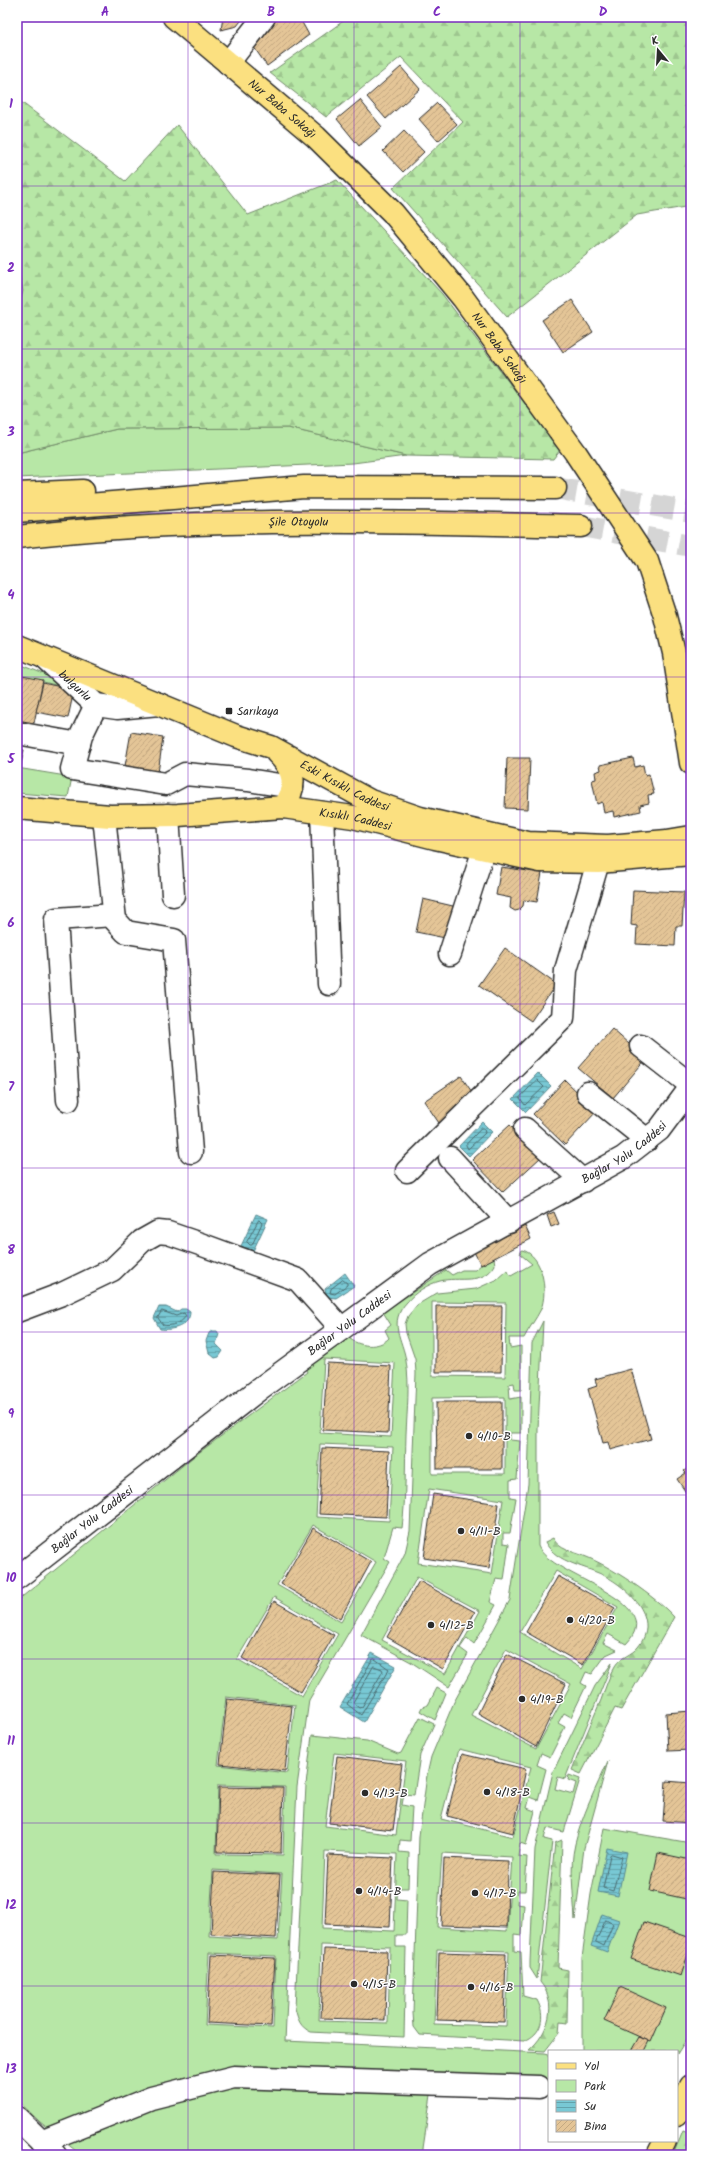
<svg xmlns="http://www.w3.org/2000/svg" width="708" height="2172" viewBox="0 0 708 2172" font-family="Kalam,sans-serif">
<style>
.green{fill:#b7e7a6;stroke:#718968;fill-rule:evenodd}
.forest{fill:url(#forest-firs);stroke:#718968}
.water{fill:url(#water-rules);stroke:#598990}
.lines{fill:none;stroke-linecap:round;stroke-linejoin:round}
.shore{stroke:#4a6a6f;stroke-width:1}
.building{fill:url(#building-hatch);stroke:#2b2b2b}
.highway-tunnel{stroke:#d5d5d5;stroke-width:22;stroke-dasharray:22 11;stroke-linecap:butt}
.minor-casing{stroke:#2b2b2b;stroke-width:25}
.major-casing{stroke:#2b2b2b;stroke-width:25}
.highway-casing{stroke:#2b2b2b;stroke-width:25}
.minor{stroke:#fff;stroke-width:22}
.major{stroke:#fbe080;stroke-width:22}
.highway{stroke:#fbe080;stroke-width:22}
.grid{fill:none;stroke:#7b2cbf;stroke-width:1;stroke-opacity:0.55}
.poi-dot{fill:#2b2b2b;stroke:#fff;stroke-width:1.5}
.labels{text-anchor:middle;stroke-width:3;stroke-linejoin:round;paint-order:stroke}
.street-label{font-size:12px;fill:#2b2b2b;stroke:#fff}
.poi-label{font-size:12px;fill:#2b2b2b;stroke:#fff;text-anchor:start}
.neatline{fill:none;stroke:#7b2cbf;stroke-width:1.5}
.grid-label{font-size:13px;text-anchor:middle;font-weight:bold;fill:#7b2cbf}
</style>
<defs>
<pattern id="forest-firs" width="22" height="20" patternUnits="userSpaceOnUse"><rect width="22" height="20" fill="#b7e7a6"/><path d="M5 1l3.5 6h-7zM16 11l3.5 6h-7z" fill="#9ec68f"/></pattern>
<pattern id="water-rules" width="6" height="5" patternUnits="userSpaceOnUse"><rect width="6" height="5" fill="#78c8d4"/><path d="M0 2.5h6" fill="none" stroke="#63a3ac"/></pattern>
<pattern id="building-hatch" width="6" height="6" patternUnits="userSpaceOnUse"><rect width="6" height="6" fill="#e4c597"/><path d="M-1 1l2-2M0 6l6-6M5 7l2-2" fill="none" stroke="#c4a982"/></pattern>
</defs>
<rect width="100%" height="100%" fill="#fff"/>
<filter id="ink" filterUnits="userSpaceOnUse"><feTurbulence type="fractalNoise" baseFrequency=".025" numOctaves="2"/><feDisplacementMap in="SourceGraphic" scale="8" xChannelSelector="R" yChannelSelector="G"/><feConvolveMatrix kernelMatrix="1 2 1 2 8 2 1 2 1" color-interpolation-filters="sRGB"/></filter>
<g filter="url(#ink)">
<g class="green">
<polygon points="288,428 406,456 353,463 17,478 17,453 117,429"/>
<polygon points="17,663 66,683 74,690 17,675"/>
<polygon points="17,768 72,777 68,797 17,793"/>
<path d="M522 1250C543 1255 548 1291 541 1309 536 1319 529 1328 524 1338H509L510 1348 521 1346V1390H515L514 1383 509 1384 510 1399 521 1397V1433H510V1440L520 1441 517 1479 510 1480V1497L516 1498 510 1533H503V1543L509 1544 504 1580 496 1579 490 1602 496 1605 474 1644 467 1638 460 1648 468 1654 449 1687 411 1662 361 1635 400 1563 405 1553 410 1531 416 1373 415 1359 406 1333 405 1324 408 1316 417 1305 437 1293 476 1289 496 1280 507 1270 511 1276 532 1264 520 1254ZM432 1302 506 1303 505 1377 432 1376ZM505 1397V1474H432V1398ZM429 1489 503 1500 492 1574 418 1563ZM417 1577 480 1611 445 1674 382 1640Z"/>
<path d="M494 1258 495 1265C483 1286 458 1276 440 1281 428 1284 414 1293 407 1302 387 1323 403 1339 406 1361 410 1385 407 1410 406 1434 405 1465 406 1497 402 1528L393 1527 384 1558 390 1562 309 1700 297 1787 285 2041 545 2053 549 2054V2094L431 2095 422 2155H81L40 2122 17 2100V1601L193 1457 307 1372 305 1368 348 1337C358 1347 379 1349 389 1338L385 1330 391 1325 383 1312 446 1270 452 1275 462 1270H475L481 1265ZM324 1359 395 1363 391 1437 320 1433ZM320 1444 393 1447 389 1521 316 1517ZM313 1525 376 1562 341 1622 277 1585ZM274 1597 338 1634 302 1696 237 1659ZM226 1697 295 1705 287 1773 218 1765ZM218 1785 285 1787 283 1855 216 1854ZM213 1870 282 1874 278 1940 209 1936ZM209 1953 276 1956 273 2028 205 2025Z"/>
<path d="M543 1321 538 1429V1546C551 1578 670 1599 626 1644L608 1634 603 1643 617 1650 606 1655 592 1674 586 1672 581 1683 586 1686 571 1717 564 1713 558 1723 565 1727 550 1757 541 1753 537 1765 546 1769 538 1800 530 1797 527 1808 535 1811 526 1845 520 1843 518 1856 527 1857 525 1891H518L517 1904 524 1905 522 1935 514 1934V1951L521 1952 523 1996 537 2000C546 2017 542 2034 524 2041L420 2035 414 2027 413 2013 419 1836 427 1775 431 1757 454 1702 510 1600 528 1484 532 1343ZM556 1571 618 1607 582 1669 520 1632ZM506 1649 571 1684 536 1749 471 1715ZM459 1749 531 1767 513 1837 441 1819ZM442 1853 512 1857 507 1931 437 1927ZM437 1949 509 1951 506 2026 434 2024Z"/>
<polygon points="612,1663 565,1779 558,1777 555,1789 573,1794 576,1783 568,1780 569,1775 580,1779 564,1832 547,1828 544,1839 552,1841 537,1979 530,1968 530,1962 535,1849 553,1772 595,1686"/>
<polygon points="437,1688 446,1693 435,1720 420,1711 422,1707 428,1705"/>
<path d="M420 1717 434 1724 420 1755 414 1795 404 1794 402 1805 412 1807 410 1841 400 1840 399 1852 409 1853 408 1888H398L397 1899 407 1900 406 1935H396V1947H406L404 2037 311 2032C300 2027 298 2020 295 2008L306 1785 312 1735 367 1741 398 1754 401 1753ZM334 1753 406 1761 396 1835 325 1826ZM325 1851 397 1854 394 1931 322 1928ZM321 1945 390 1947 388 2023 319 2021Z"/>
<path d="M608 1761 584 1848 575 1920C574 1896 569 1868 575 1844 582 1815 596 1788 608 1761Z"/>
<polygon points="604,1828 691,1843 691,2032 677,2054 677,2051 582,2051 582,1958 591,1894"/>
</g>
<g class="forest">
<polygon points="349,17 691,17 691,206 637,215 507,317 393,188 463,122 401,57 326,117 270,73"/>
<polygon points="17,99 125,181 177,125 248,215 337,180 442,294 560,450 553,459 406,456 288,428 117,429 17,453 17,312 23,291 17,264"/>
<path d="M553 1538C559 1550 572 1551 584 1556 609 1565 656 1597 674 1617L621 1710 615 1708 581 1774 572 1770C581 1747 591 1723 601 1700 605 1689 609 1676 615 1666 620 1657 632 1655 638 1647 661 1619 630 1590 607 1577 587 1566 557 1564 545 1542Z"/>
<path d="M562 1840 558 1968 568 1970 567 2023 560 2022 559 2033 545 2051 529 2050C549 2033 558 2003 540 1982L555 1843Z"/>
<polygon points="683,2130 691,2133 691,2155 673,2155"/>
</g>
<g class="water">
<polygon points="538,1073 551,1086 526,1112 513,1099"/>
<polygon points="482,1122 492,1132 469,1156 459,1146"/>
<polygon points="256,1214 268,1219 253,1251 241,1246"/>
<polygon points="345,1273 354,1286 336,1298 327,1297 325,1289"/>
<path d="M159 1307H166L177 1312 181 1309H186L190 1312C190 1326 172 1331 160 1329L154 1318Z"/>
<polygon points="212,1331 217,1331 219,1334 216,1344 223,1351 219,1357 215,1358 209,1353 206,1341 209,1333"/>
<polygon points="372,1653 396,1666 364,1722 340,1707"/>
<polygon points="607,1848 627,1852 618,1896 598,1892"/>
<polygon points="602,1914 619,1920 607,1952 591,1946"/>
</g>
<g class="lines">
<g class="shore">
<polygon points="537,1080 544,1087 525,1105 520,1098"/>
<polygon points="481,1129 484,1129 485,1133 468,1149 466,1145"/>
<polygon points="259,1220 262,1223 252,1245 250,1245 247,1242"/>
<polygon points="343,1280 347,1283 347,1285 335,1294 330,1293 331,1289"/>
<path d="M162 1311 176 1316 184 1313 186 1316C182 1323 170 1327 163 1325L158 1318Z"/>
<polygon points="375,1659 389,1669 361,1715 347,1704 372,1660"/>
<polygon points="374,1666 382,1669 383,1671 362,1707 359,1708 353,1703"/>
<polygon points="612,1854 622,1857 613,1891 603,1888 610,1855"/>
<polygon points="606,1920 613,1924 604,1946 596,1942"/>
</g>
</g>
<g class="building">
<polygon points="223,17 244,17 237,26 221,30"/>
<polygon points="273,17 299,17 309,35 267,66 253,46"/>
<polygon points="401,67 420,89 386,119 367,97"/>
<polygon points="360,100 382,127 359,146 337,119"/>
<polygon points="437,103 457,124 438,141 419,119"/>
<polygon points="404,131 424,152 403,172 383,151"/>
<polygon points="572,300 593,332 563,352 542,320"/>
<polygon points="17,675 43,680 34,723 17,720"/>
<polygon points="43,683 74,690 68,718 36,712"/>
<polygon points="131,732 163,737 158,773 125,766"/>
<polygon points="17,749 24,750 20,768 17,768"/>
<polygon points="507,758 530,758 528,809 505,808"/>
<polygon points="633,758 635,767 643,765 645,775 649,774 654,794 648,795 649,803 640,805 641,811 614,817 613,811 604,813 602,802 597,804 592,780 596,779 595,772 601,770 600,765"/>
<polygon points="501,867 542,873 537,902 524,900 523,906 519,910 515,911 510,908 511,898 496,895"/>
<polygon points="633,890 684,892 682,926 676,926 675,946 636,944 637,926 631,925"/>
<polygon points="423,899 457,907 450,939 416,932"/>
<polygon points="505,948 556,984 531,1021 479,985"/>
<polygon points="612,1029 646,1059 613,1098 578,1068"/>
<polygon points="461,1076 476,1098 439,1123 424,1101"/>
<polygon points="565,1080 597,1111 565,1145 533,1114"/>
<polygon points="510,1125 541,1157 503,1192 472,1160"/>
<polygon points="554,1212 559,1224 551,1227 547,1215"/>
<polygon points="525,1226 531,1239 481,1265 474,1252"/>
<polygon points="436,1306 502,1306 501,1372 436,1372"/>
<polygon points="327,1363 391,1366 388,1433 323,1430"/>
<polygon points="631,1369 651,1439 610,1450 608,1442 603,1443 588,1389 597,1386 595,1379"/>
<polygon points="436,1402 502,1402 502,1469 437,1469"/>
<polygon points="322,1448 389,1451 386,1517 319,1514"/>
<polygon points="691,1466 691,1500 677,1479 686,1473 684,1471"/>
<polygon points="433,1494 499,1504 489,1568 424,1558"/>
<polygon points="313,1528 371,1562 340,1619 281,1584"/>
<polygon points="558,1576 615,1608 583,1665 526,1632"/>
<polygon points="419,1581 475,1612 443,1669 387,1637"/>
<polygon points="274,1601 334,1635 301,1692 242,1658"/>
<polygon points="507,1654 566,1684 536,1747 478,1713"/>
<polygon points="227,1699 292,1706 285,1771 220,1764"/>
<polygon points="691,1711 691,1750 668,1751 666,1713"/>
<polygon points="462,1754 526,1769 513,1833 447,1816"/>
<polygon points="337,1756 402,1764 393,1830 329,1823"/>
<polygon points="666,1781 691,1783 691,1823 663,1821"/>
<polygon points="219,1787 283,1788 281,1853 217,1852"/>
<polygon points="658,1853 691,1860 691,1900 650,1891"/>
<polygon points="328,1855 393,1858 390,1927 325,1924"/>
<polygon points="444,1858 508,1861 507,1927 441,1925"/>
<polygon points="214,1872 280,1875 276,1938 211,1934"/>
<polygon points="644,1922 691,1938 691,1945 681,1976 631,1959"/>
<polygon points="324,1949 387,1951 385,2020 321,2018"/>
<polygon points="439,1952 506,1954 504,2022 437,2020"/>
<polygon points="211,1955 275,1958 271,2026 207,2023"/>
<polygon points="620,1987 666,2008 651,2042 604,2021"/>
<polygon points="639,2037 649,2041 644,2051 631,2051"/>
</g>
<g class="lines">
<g class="highway-tunnel">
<polyline points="555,488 691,512"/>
<polyline points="581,526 691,546"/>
</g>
<g class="minor-casing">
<g id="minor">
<polyline points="228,63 264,17"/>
<path id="s1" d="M45 658 96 705 117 708 159 704"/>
<polyline points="96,705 81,736 72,769 166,784 185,774 248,780 292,787"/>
<polyline points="17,733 79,744"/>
<polyline points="322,813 329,984"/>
<polyline points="168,815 173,895"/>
<polyline points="104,816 115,920 126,932 174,940 191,1152"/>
<polyline points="450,954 484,849"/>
<polyline points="641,1046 691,1085"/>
<polyline points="588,1093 647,1140"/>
<polyline points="68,1100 56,919 114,915"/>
<polyline points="525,1129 583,1181"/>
<polyline points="450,1158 509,1222"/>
<polyline points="407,1171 563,1018 566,970 598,862"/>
<polyline points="17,1311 62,1294 112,1270 142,1241 158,1232 168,1233 200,1244 298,1280 341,1328"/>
<path id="s2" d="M17 1578 262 1387 430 1264 623 1158 659 1130 691 1087"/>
<polyline points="17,2118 55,2155"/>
<polyline points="41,2142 151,2098 234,2077 539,2087"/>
</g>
</g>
<g class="major-casing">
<g id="major">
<path id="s3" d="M174 17 316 137 393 213 463 298 575 452 647 561 665 616 674 653 691 763"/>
<path id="s4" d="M17 646 236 736 271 747 370 801 420 818 528 843 608 846 667 841 691 837"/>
<path d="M277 753C295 771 298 785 283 807"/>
<path id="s5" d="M17 808 110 816 178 815 283 807 353 817 435 838 540 861 598 862 691 854"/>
<polyline points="677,2114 691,2086"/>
<polyline points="658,2155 665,2141"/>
</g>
</g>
<g class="highway-casing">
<g id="highway">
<polyline points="17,494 83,491"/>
<polyline points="17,511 304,487 555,488"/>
<path id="s6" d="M17 537C203 515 393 522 581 526"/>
</g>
</g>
<use href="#minor" class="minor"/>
<use href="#major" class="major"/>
<use href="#highway" class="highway"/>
</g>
</g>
<path class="grid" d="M188 17V2155M354 17V2155M520 17V2155M17 186H691M17 349H691M17 513H691M17 677H691M17 840H691M17 1004H691M17 1168H691M17 1332H691M17 1495H691M17 1659H691M17 1823H691M17 1986H691"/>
<g class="poi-dot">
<rect x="225" y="707" width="8" height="8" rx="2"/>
<circle cx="469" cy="1436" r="4"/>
<circle cx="461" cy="1531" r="4"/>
<circle cx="570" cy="1620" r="4"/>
<circle cx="431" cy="1625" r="4"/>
<circle cx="522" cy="1699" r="4"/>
<circle cx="487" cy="1792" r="4"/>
<circle cx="365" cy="1793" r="4"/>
<circle cx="359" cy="1891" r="4"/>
<circle cx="475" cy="1893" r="4"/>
<circle cx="354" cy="1984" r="4"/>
<circle cx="471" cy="1987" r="4"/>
</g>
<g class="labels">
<g class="street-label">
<text dy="4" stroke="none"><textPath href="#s3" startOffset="142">Nur Baba Sokağı</textPath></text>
<text dy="4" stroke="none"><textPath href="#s3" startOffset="466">Nur Baba Sokağı</textPath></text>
<text dy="4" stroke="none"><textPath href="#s6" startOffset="282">Şile Otoyolu</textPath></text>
<text dy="4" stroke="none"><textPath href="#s1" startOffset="41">bulgurlu</textPath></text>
<text dy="4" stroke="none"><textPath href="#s4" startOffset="357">Eski Kısıklı Caddesi</textPath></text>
<text dy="4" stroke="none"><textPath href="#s5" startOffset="340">Kısıklı Caddesi</textPath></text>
<text dy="4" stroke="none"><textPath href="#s2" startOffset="743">Bağlar Yolu Caddesi</textPath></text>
<text dy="4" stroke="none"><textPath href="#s2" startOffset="419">Bağlar Yolu Caddesi</textPath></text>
<text dy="4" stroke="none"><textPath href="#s2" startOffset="95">Bağlar Yolu Caddesi</textPath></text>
</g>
<g class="poi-label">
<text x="237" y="715">Sarıkaya</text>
<text x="477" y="1440">4/10-B</text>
<text x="469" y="1535">4/11-B</text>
<text x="578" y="1624">4/20-B</text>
<text x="439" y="1629">4/12-B</text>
<text x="530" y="1703">4/19-B</text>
<text x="495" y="1796">4/18-B</text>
<text x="373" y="1797">4/13-B</text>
<text x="367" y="1895">4/14-B</text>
<text x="483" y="1897">4/17-B</text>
<text x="362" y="1988">4/15-B</text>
<text x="479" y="1991">4/16-B</text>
</g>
</g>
<rect width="708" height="2172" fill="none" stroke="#fff" stroke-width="44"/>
<rect x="548" y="2050" width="130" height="92" fill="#ffffff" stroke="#aaaaaa"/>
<rect x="556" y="2063" width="20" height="6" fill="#fbe080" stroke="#aaaaaa"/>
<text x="584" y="2070" font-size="12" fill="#2b2b2b">Yol</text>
<rect x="556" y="2080" width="20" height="12" fill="#b7e7a6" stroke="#aaaaaa"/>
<text x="584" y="2090" font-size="12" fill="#2b2b2b">Park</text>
<rect x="556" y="2100" width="20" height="12" fill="url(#water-rules)" stroke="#aaaaaa"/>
<text x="584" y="2110" font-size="12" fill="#2b2b2b">Su</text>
<rect x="556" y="2120" width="20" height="12" fill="url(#building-hatch)" stroke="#aaaaaa"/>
<text x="584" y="2130" font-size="12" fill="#2b2b2b">Bina</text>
<g transform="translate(658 50) rotate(342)" stroke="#ffffff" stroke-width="3" paint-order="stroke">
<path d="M0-3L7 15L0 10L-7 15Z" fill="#2b2b2b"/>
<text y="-6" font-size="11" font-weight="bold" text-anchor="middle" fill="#2b2b2b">K</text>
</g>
<rect x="22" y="22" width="664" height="2128" class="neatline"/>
<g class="grid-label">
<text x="105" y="16">A</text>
<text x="271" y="16">B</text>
<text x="437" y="16">C</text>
<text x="603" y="16">D</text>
<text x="11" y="108">1</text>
<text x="11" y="272">2</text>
<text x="11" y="436">3</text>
<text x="11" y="599">4</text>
<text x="11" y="763">5</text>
<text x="11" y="927">6</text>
<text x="11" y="1091">7</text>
<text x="11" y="1254">8</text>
<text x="11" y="1418">9</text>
<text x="11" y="1582">10</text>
<text x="11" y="1745">11</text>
<text x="11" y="1909">12</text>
<text x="11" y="2073">13</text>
</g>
</svg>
